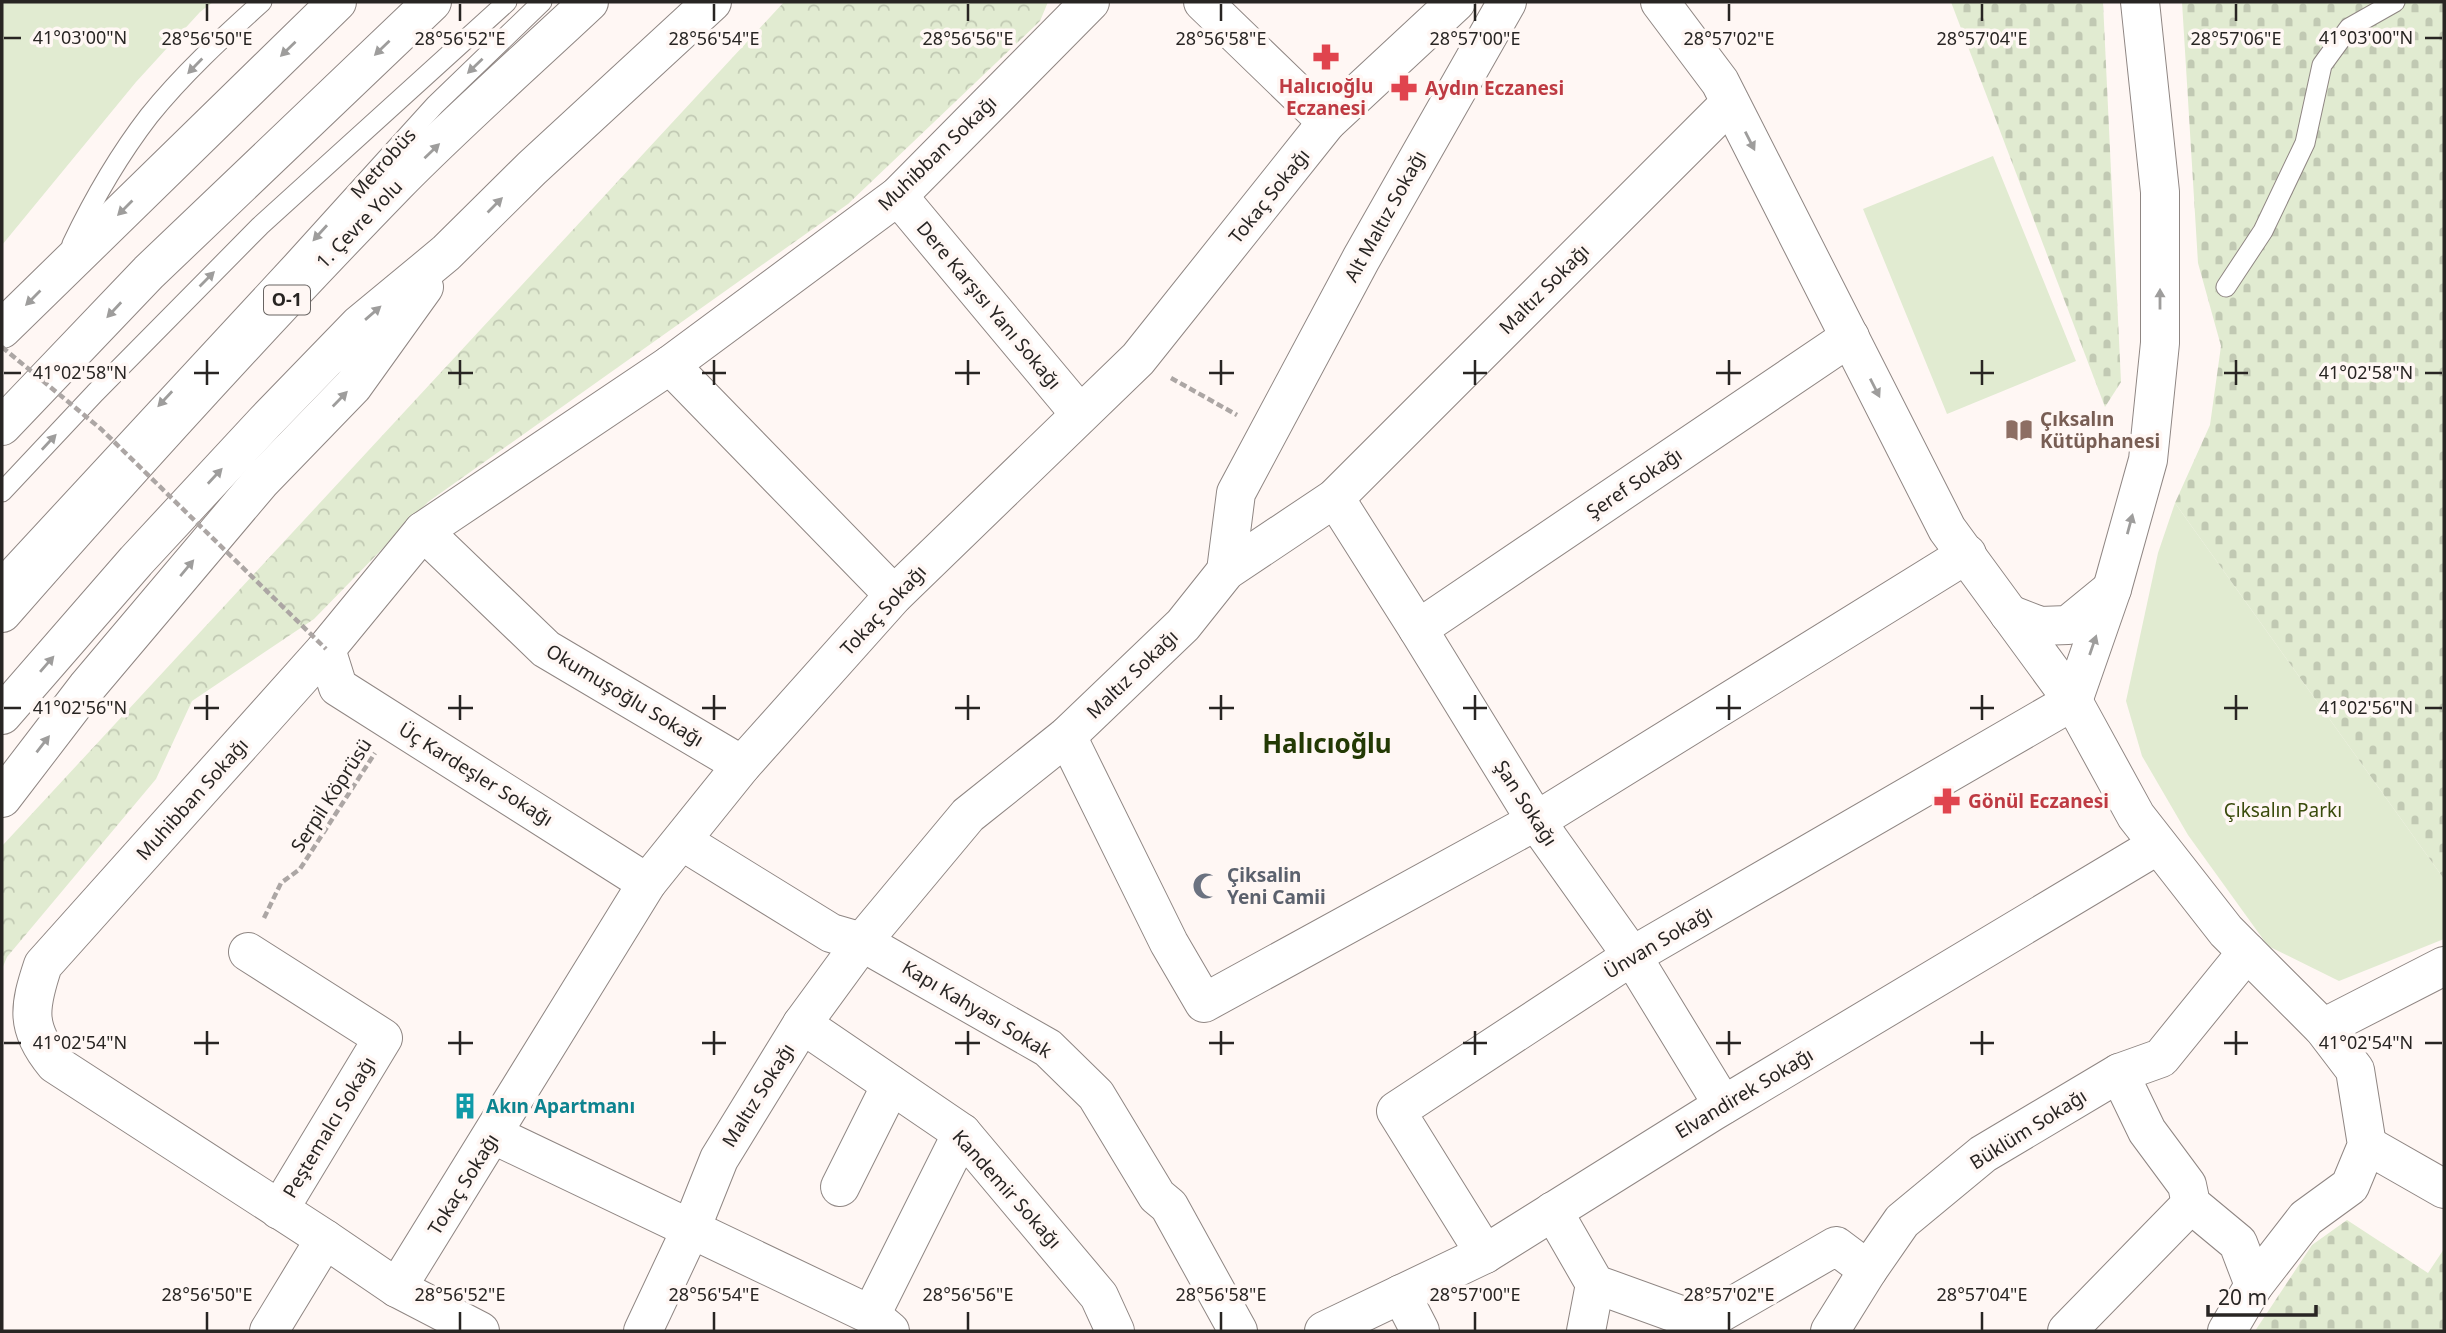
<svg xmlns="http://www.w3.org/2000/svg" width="2446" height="1333" viewBox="0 0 2446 1333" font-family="'Noto Sans',sans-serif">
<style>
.green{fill:#e1ebd1}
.forest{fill:url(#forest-crowns)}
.cemetery{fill:url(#cemetery-stones)}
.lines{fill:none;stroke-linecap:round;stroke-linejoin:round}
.service-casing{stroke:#8f8683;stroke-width:21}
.minor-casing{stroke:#8f8683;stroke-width:40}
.tertiary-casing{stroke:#8f8683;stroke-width:40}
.trunk-casing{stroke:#8f8683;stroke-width:40}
.path{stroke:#aca6a4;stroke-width:4.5;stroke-dasharray:7 3.5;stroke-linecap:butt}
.service{stroke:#fff;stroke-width:19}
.minor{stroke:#fff;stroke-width:38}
.tertiary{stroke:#fff;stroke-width:38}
.trunk{stroke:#fff;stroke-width:38}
.path-bridge{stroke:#aca6a4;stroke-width:4.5;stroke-dasharray:7 3.5;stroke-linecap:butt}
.oneway{fill:#9e9d9c}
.ticks{fill:none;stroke:#282523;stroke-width:2.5}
.labels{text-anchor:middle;stroke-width:7;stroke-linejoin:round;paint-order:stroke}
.shield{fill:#fff7f4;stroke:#686462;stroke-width:2}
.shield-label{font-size:18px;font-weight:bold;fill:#282523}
.health-label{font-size:19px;font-weight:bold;fill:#be3a42;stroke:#fff7f4;text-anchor:start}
.street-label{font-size:19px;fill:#282523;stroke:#fff7f4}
.education-label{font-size:19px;font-weight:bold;fill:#785e54;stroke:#fff7f4;text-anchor:start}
.park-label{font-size:19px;fill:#3a4b0c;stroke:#fff7f4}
.worship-label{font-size:19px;font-weight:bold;fill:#5b616d;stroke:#fff7f4;text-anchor:start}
.culture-label{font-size:19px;font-weight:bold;fill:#0d838f;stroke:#fff7f4;text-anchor:start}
.district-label{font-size:26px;font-weight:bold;fill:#233904;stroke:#fff7f4}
.ticks-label{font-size:18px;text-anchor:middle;fill:#282523;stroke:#fff7f4;stroke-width:7;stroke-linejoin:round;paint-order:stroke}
</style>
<defs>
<pattern id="forest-crowns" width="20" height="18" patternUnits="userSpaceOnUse" patternTransform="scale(1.75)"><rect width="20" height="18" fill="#e1ebd1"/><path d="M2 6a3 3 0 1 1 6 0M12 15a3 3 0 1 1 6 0" fill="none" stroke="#c1c9b3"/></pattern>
<pattern id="cemetery-stones" width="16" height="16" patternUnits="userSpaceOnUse" patternTransform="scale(1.75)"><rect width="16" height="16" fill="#e1ebd1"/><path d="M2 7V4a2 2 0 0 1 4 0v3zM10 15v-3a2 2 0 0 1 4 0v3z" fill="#c1c9b3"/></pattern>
</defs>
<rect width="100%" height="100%" fill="#fff7f4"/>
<g class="green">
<polygon points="2,2 213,2 200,12 136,82 2,245"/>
<polygon points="1993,156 2076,361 1947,414 1863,209"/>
<polygon points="2175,503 2444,879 2444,939 2339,981 2268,946 2188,835 2142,756 2126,701 2158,553"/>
</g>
<polygon class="forest" points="784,2 1048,2 1040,21 848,204 428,502 314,619 192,701 156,779 7,957 2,969 2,846"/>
<g class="cemetery">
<polygon points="1951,2 2103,2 2121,382 2105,407"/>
<polygon points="2182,2 2444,2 2444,879 2175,503 2210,425 2221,346 2198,263"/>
<polygon points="2347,1220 2428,1273 2444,1249 2444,1331 2255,1331 2312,1245"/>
</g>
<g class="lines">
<g class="service-casing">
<g id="service">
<path d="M72 244C93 200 119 155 149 116 182 75 223 37 262 2"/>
<polyline points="2226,287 2263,231 2305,143 2322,65 2349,28 2395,2"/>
<polyline points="2,492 95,393 260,226 507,2"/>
<polyline points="2,576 293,262 435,105 542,2"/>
</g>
</g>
<g class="minor-casing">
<g id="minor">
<polyline points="1203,2 1327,122"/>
<polyline points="898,196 1080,414"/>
<polyline points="670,365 894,595"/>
<polyline points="1335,498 1418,629 1536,821 1632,956 1723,1105"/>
<polyline points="423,531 546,649 742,765"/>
<polyline points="1226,571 1236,493 1361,259 1507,2"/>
<polyline points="1418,629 1850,337"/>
<polyline points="326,649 338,687 647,883"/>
<polyline points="1067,736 1169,943 1204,1003 1536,821 1967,554"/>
<polyline points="682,841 831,933 862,942 1048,1048 1096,1095 1157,1196 1169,1206 1238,1331"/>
<polyline points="248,952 383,1038 279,1210"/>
<polyline points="802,1024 962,1133 1099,1296 1115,1331"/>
<polyline points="2323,1028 2444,966"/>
<polyline points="2119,1073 2147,1131 2187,1185 2191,1204 2238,1243 2254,1285"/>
<polyline points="494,1135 871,1315 890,1331"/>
<polyline points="2367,1145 2444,1189"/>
<polyline points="840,1187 891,1085"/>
<polyline points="1553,1211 1595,1284 1703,1323 1836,1246 1868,1270"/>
<polyline points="1485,1254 1396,1111 1632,956 2073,701"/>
<polyline points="397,1288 647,883 742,765 894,595 1138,359 1327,122 1456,2"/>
<polyline points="1401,1294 1420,1331"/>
<polyline points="871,1315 962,1133"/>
<polyline points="269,1331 325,1239"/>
<path d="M480 1331 397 1288 325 1239 55 1064C25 1028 29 1007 43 965L326 649 423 531 670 365 898 196 1090 2"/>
<polyline points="643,1331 691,1229 719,1159 802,1024 862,942 968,815 1067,736 1183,625 1226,571 1335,498 1730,103"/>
<polyline points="1324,1331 1485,1254 1712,1112 2158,845"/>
<polyline points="1586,1331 1595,1284"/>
<polyline points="1830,1331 1868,1270 1902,1221 1983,1154 2119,1073 2161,1058 2247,952"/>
<polyline points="2067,1331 2191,1204"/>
</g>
</g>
<g class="tertiary-casing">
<g id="tertiary">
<polyline points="1660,2 1720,82 1947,529 2073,701 2136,816 2226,931 2323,1028 2355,1070 2367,1145 2350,1186 2306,1218 2254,1285 2227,1331"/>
<polyline points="2009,614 2040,626 2068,625 2112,589"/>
<polyline points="2073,701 2112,589 2148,460 2160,343 2160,192 2140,2"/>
</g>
</g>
<g class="trunk-casing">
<g id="trunk">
<polyline points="2,329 337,2"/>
<polyline points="2,426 149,272 432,2"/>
<path d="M2 613C130 467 261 323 396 184 458 121 525 62 589 2"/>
<polyline points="2,715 136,561 265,422 359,325 446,253 532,168 712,2"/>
<polyline points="2,798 87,687 261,481 353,386 424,287"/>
</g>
</g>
<g class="path">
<polyline points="1171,378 1237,415"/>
<polyline points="264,918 281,883 300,869 375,753"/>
</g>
<use href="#service" class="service"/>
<use href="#minor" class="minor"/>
<use href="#tertiary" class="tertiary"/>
<use href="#trunk" class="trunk"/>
<polyline class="path-bridge" points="2,347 101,429 326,649"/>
</g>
<defs><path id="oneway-solid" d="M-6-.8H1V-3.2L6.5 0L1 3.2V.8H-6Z" transform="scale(1.75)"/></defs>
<g class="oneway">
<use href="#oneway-solid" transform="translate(382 48) rotate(136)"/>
<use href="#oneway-solid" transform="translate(288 49) rotate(136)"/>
<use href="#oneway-solid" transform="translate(195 66) rotate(134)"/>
<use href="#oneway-solid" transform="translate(475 66) rotate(136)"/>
<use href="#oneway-solid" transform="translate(1750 141) rotate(63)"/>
<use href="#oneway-solid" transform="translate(432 151) rotate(-44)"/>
<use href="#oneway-solid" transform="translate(495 205) rotate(-45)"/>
<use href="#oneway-solid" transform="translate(125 208) rotate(135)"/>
<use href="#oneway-solid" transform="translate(320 233) rotate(132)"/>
<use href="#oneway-solid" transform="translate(207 279) rotate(-45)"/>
<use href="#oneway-solid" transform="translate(33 298) rotate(135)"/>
<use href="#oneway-solid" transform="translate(2160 299) rotate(-90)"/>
<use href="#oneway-solid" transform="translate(114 310) rotate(133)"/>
<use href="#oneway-solid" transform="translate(373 313) rotate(-41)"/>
<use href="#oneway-solid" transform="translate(1875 388) rotate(63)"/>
<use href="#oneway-solid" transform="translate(165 399) rotate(133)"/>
<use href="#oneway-solid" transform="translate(340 399) rotate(-46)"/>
<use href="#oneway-solid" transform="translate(49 442) rotate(-47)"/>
<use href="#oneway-solid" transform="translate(215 476) rotate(-47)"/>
<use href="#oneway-solid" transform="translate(2130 524) rotate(-75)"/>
<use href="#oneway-solid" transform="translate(187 568) rotate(-50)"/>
<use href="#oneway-solid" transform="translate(2093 645) rotate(-71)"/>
<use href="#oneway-solid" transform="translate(47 664) rotate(-49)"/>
<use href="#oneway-solid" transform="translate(43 744) rotate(-52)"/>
</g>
<path class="ticks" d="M207 4V21M460 4V21M714 4V21M968 4V21M1221 4V21M1475 4V21M1729 4V21M1982 4V21M2236 4V21M4 38H21M2425 38H2442M207 360V385M460 360V385M714 360V385M968 360V385M1221 360V385M1475 360V385M1729 360V385M1982 360V385M2236 360V385M4 373H21M194 373H219M448 373H473M702 373H726M955 373H980M1209 373H1234M1463 373H1487M1716 373H1741M1970 373H1994M2224 373H2248M2425 373H2442M207 695V720M460 695V720M714 695V720M968 695V720M1221 695V720M1475 695V720M1729 695V720M1982 695V720M2236 695V720M4 708H21M194 708H219M448 708H473M702 708H726M955 708H980M1209 708H1234M1463 708H1487M1716 708H1741M1970 708H1994M2224 708H2248M2425 708H2442M207 1031V1055M460 1031V1055M714 1031V1055M968 1031V1055M1221 1031V1055M1475 1031V1055M1729 1031V1055M1982 1031V1055M2236 1031V1055M4 1043H21M194 1043H219M448 1043H473M702 1043H726M955 1043H980M1209 1043H1234M1463 1043H1487M1716 1043H1741M1970 1043H1994M2224 1043H2248M2425 1043H2442M207 1312V1330M460 1312V1330M714 1312V1330M968 1312V1330M1221 1312V1330M1475 1312V1330M1729 1312V1330M1982 1312V1330"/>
<defs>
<g id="pharmacy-bare" transform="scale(2.1)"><path d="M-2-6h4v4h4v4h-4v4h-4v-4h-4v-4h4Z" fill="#e0444e" stroke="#fff7f4" stroke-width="2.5" paint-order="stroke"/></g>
<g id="library-bare" transform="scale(2.1)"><path d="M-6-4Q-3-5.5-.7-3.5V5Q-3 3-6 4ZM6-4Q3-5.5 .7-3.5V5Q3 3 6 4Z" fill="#8d6e63" stroke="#fff7f4" stroke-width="2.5" paint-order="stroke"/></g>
<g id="mosque-bare" transform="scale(2.1)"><path d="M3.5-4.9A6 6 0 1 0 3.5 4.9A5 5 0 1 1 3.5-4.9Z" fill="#6b7280" stroke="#fff7f4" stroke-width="2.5" paint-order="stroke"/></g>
<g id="building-bare" transform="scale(2.1)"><path d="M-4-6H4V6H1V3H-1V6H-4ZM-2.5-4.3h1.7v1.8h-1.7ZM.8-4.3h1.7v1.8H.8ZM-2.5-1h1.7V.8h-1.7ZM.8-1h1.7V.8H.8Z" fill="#0f9aa8" stroke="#fff7f4" stroke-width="2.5" paint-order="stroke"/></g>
</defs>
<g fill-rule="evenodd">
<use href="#pharmacy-bare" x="1326" y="57"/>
<use href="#pharmacy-bare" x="1404" y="88"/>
<use href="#library-bare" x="2019" y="430"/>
<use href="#pharmacy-bare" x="1947" y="801"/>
<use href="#mosque-bare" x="1206" y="886"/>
<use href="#building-bare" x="465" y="1106"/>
</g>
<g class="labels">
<rect class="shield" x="264" y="285.5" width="46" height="29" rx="5"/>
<g class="shield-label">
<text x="287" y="306">O-1</text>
</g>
<g class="health-label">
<text x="1326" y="93" text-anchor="middle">Halıcıoğlu<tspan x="1326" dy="22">Eczanesi</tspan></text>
<text x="1425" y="95">Aydın Eczanesi</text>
<text x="1968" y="808">Gönül Eczanesi</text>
</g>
<g class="street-label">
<text transform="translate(937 153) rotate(-44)" y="7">Muhibban Sokağı</text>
<text transform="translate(383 163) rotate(-48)" y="7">Metrobüs</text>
<text transform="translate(1269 196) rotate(-51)" y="7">Tokaç Sokağı</text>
<text transform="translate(1385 216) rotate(-61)" y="7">Alt Maltız Sokağı</text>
<text transform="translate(359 224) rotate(-46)" y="7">1. Çevre Yolu</text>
<text transform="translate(1544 289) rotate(-45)" y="7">Maltız Sokağı</text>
<text transform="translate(989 305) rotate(50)" y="7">Dere Karşısı Yanı Sokağı</text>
<text transform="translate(1634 483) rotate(-34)" y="7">Şeref Sokağı</text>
<text transform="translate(883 610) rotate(-47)" y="7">Tokaç Sokağı</text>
<text transform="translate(1132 674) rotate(-44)" y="7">Maltız Sokağı</text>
<text transform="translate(625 695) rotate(31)" y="7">Okumuşoğlu Sokağı</text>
<text transform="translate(476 774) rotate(32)" y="7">Üç Kardeşler Sokağı</text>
<text transform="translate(331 795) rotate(-57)" y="7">Serpil Köprüsü</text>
<text transform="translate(192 799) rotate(-48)" y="7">Muhibban Sokağı</text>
<text transform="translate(1526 803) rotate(57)" y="7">Şan Sokağı</text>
<text transform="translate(1658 942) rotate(-31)" y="7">Ünvan Sokağı</text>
<text transform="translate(977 1009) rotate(31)" y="7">Kapı Kahyası Sokak</text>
<text transform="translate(1744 1093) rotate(-31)" y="7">Elvandirek Sokağı</text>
<text transform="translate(758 1095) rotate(-58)" y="7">Maltız Sokağı</text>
<text transform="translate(329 1127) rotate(-59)" y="7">Peştemalcı Sokağı</text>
<text transform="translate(2028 1129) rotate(-32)" y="7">Büklüm Sokağı</text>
<text transform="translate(463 1184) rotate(-58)" y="7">Tokaç Sokağı</text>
<text transform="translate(1007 1189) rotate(48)" y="7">Kandemir Sokağı</text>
</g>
<g class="education-label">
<text x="2040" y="426">Çıksalın<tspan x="2040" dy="22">Kütüphanesi</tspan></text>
</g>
<g class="park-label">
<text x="2283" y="817">Çıksalın Parkı</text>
</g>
<g class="worship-label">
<text x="1227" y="882">Çiksalin<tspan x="1227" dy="22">Yeni Camii</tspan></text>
</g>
<g class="culture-label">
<text x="486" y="1113">Akın Apartmanı</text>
</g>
<g class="district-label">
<text x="1327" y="753">Halıcıoğlu</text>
</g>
</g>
<g class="ticks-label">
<text x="80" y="44">41°03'00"N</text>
<text x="2366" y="44">41°03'00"N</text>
<text x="207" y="45">28°56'50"E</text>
<text x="460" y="45">28°56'52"E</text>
<text x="714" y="45">28°56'54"E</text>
<text x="968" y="45">28°56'56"E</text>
<text x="1221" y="45">28°56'58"E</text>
<text x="1475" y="45">28°57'00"E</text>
<text x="1729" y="45">28°57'02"E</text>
<text x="1982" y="45">28°57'04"E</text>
<text x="2236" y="45">28°57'06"E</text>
<text x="80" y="379">41°02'58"N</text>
<text x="2366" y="379">41°02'58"N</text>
<text x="80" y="714">41°02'56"N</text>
<text x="2366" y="714">41°02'56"N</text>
<text x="80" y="1049">41°02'54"N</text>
<text x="2366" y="1049">41°02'54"N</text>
<text x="207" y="1301">28°56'50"E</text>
<text x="460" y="1301">28°56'52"E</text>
<text x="714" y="1301">28°56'54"E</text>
<text x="968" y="1301">28°56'56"E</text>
<text x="1221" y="1301">28°56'58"E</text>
<text x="1475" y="1301">28°57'00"E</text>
<text x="1729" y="1301">28°57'02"E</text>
<text x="1982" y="1301">28°57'04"E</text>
</g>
<rect width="2446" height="1333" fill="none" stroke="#282523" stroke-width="7"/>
<path d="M2208 1305v10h108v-10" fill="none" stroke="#282523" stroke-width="3.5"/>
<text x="2218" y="1305" font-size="21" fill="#282523" stroke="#fff7f4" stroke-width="5" paint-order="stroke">20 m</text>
</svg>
